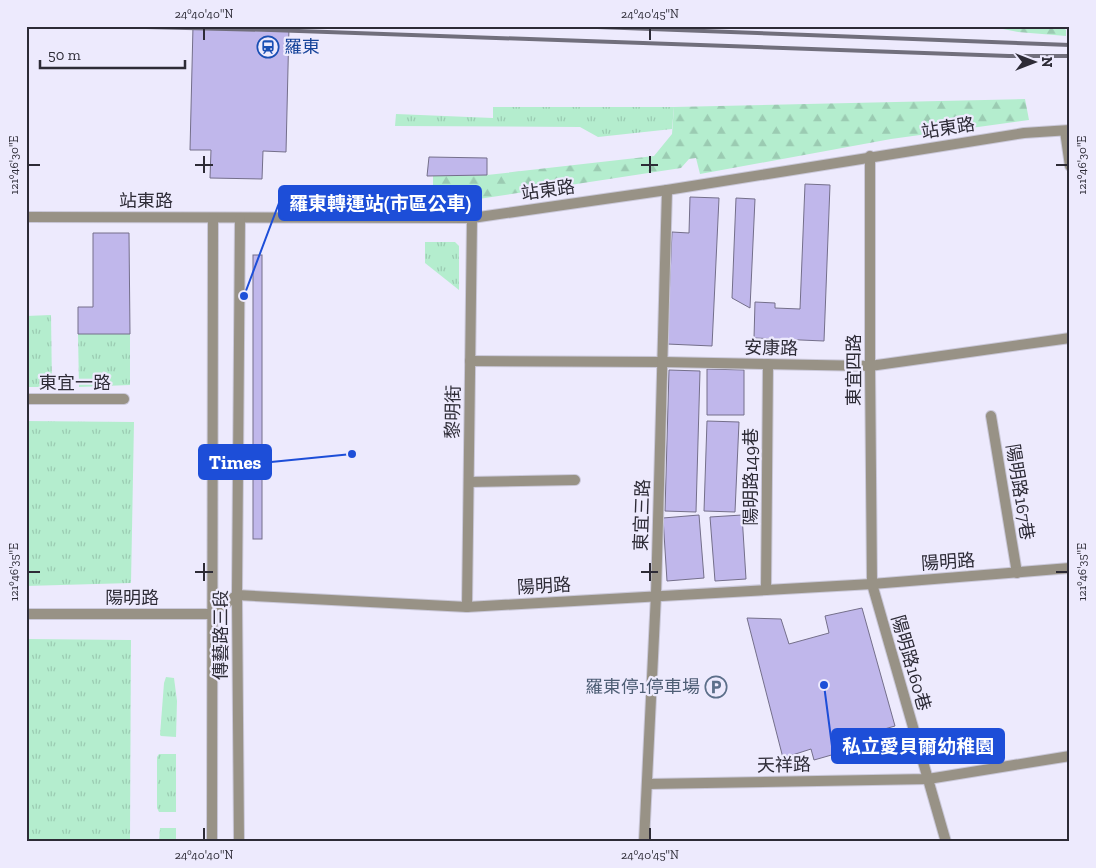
<svg xmlns="http://www.w3.org/2000/svg" width="1096" height="868" viewBox="0 0 1096 868" font-family="'Zilla Slab','Noto Sans TC',serif">
<style>
.grass{fill:url(#grass-tufts)}
.forest{fill:url(#forest-firs)}
.building{fill:#c0b7eb;stroke:#746f8a}
.lines{fill:none;stroke-linecap:round;stroke-linejoin:round}
.service-casing{stroke:#cac8d9;stroke-width:12}
.minor-casing{stroke:#cac8d9;stroke-width:12}
.tertiary-casing{stroke:#cac8d9;stroke-width:12}
.service{stroke:#989286;stroke-width:10}
.minor{stroke:#989286;stroke-width:10}
.tertiary{stroke:#989286;stroke-width:10}
.rail{stroke:#716f7c;stroke-width:4}
.ticks{fill:none;stroke:#2d2b36;stroke-width:2}
.labels{text-anchor:middle;stroke-width:4.5;stroke-linejoin:round;paint-order:stroke}
.transit-label{font-size:18px;fill:#164399;stroke:#edeafd;text-anchor:start}
.street-label{font-size:18px;fill:#2d2b36;stroke:#edeafd}
.service-label{font-size:18px;fill:#4e5e75;stroke:#edeafd;text-anchor:end}
.leader{fill:none;stroke:#1d4ed8;stroke-width:2}
.callout-dot{fill:#1d4ed8;stroke:#edeafd;stroke-width:2}
.callout{fill:#1d4ed8;stroke:#1d4ed8;stroke-width:2}
.callout-label{font-size:19px;text-anchor:middle;font-weight:bold;fill:#fff}
.neatline{fill:none;stroke:#2d2b36;stroke-width:2}
.ticks-label{font-size:12px;text-anchor:middle;fill:#2d2b36}
</style>
<defs>
<pattern id="grass-tufts" width="24" height="20" patternUnits="userSpaceOnUse" patternTransform="scale(1.25)"><rect width="24" height="20" fill="#b4edce"/><path d="M3 7l-1-3M5 7V3M7 7l1-3M15 17l-1-3M17 17v-4M19 17l1-3" fill="none" stroke="#9bcbb2"/></pattern>
<pattern id="forest-firs" width="22" height="20" patternUnits="userSpaceOnUse" patternTransform="scale(1.25)"><rect width="22" height="20" fill="#b4edce"/><path d="M5 1l3.5 6h-7zM16 11l3.5 6h-7z" fill="#9bcbb2"/></pattern>
</defs>
<rect width="100%" height="100%" fill="#edeafd"/>
<g class="grass">
<polygon points="493,107 674,107 672,129 598,137 580,127 395,126 396,114 493,118"/>
<polygon points="425,242 455,242 459,246 459,290 425,263"/>
<polygon points="51,315 52,387 26,387 26,316"/>
<polygon points="78,334 130,334 130,385 79,387"/>
<polygon points="26,421 134,422 131,583 26,586"/>
<polygon points="26,639 131,640 130,842 26,842"/>
<polygon points="166,677 174,678 177,701 176,737 161,736 160,735 164,683"/>
<polygon points="159,754 176,754 176,812 159,812 157,808 157,757"/>
<polygon points="160,828 176,828 176,842 159,842"/>
</g>
<g class="forest">
<polygon points="988,26 1060,26 1066,30 1066,36 1018,32"/>
<polygon points="1025,99 1029,120 891,139 700,174 696,158 689,159 681,168 472,200 433,201 433,176 487,175 654,156 672,134 674,107"/>
</g>
<g class="building">
<polygon points="193,26 289,26 286,152 263,151 262,179 210,178 211,150 190,150"/>
<polygon points="429,157 487,158 487,175 427,176"/>
<polygon points="805,184 830,185 824,341 754,338 755,302 775,303 775,308 800,309"/>
<polygon points="690,197 719,198 712,346 667,344 672,232 689,233"/>
<polygon points="736,198 755,199 750,308 732,298"/>
<polygon points="93,233 129,233 130,334 78,334 78,307 93,307"/>
<rect x="253" y="255" width="9" height="284"/>
<polygon points="707,369 744,370 744,415 707,415"/>
<polygon points="669,370 700,371 696,512 665,511"/>
<polygon points="707,421 739,422 735,512 704,511"/>
<polygon points="699,515 704,578 667,581 663,518"/>
<polygon points="742,515 746,579 715,581 710,517"/>
<polygon points="862,608 895,726 867,734 870,744 814,760 811,749 783,758 747,618 781,619 789,644 829,633 825,616"/>
</g>
<g class="lines">
<g class="service-casing">
<g id="service">
<polyline points="991,416 1017,573"/>
<polyline points="469,482 575,480"/>
<polyline points="766,590 768,364"/>
</g>
</g>
<g class="minor-casing">
<g id="minor">
<polyline points="1065,131 1070,166"/>
<polyline points="870,156 870,366 872,584 946,842"/>
<polyline points="26,217 472,218 667,190 1024,133 1070,130"/>
<polyline points="470,361 663,362 870,366 1070,338"/>
<polyline points="26,399 124,399"/>
<polyline points="467,607 472,218"/>
<polyline points="26,614 212,614 237,595 467,607 872,584 1070,568"/>
<polyline points="647,784 928,779 1070,756"/>
<polyline points="644,842 656,595 667,190"/>
</g>
</g>
<g class="tertiary-casing">
<g id="tertiary">
<polyline points="212,842 213,218"/>
<polyline points="239,842 237,595 240,218"/>
</g>
</g>
<use href="#service" class="service"/>
<use href="#minor" class="minor"/>
<use href="#tertiary" class="tertiary"/>
<g class="rail">
<polyline points="106,26 271,30 1009,56 1070,56"/>
<polyline points="571,26 1070,45"/>
</g>
</g>
<path class="ticks" d="M204 28V40M650 28V40M204 156V173M650 156V173M28 165H40M195 165H213M641 165H658M1056 165H1068M204 563V581M650 563V581M28 572H40M195 572H213M641 572H658M1056 572H1068M204 828V840M650 828V840"/>
<defs>
<g id="station-ring" transform="scale(1.125)"><circle r="9.5" fill="#edeafd" stroke="#1a4fb4" stroke-width="1.5"/><path d="M-3-6H3Q5-6 5-4V2Q5 4 3 4L4.5 6H3L1.5 4h-3L-3 6H-4.5L-3 4Q-5 4-5 2V-4Q-5-6-3-6ZM-3.5-4v3h7v-3ZM-3.5 1v1.5H-2V1ZM2 1v1.5H3.5V1Z" fill="#1a4fb4"/></g>
<g id="parking-ring" transform="scale(1.125)"><circle r="9.5" fill="#edeafd" stroke="#5c6f8a" stroke-width="1.5"/><path d="M-3.5-5.5H1a3.5 3.5 0 0 1 0 7H-1V5.5H-3.5ZM-1-3.4V-.6H.8a1.4 1.4 0 0 0 0-2.8Z" fill="#5c6f8a"/></g>
</defs>
<g fill-rule="evenodd">
<use href="#station-ring" x="268" y="47"/>
<use href="#parking-ring" x="716" y="687"/>
</g>
<g class="labels">
<g class="transit-label">
<text x="284" y="53">羅東</text>
</g>
<g class="street-label">
<text transform="translate(948 128) rotate(-9)" y="6">站東路</text>
<text transform="translate(548 190) rotate(-8)" y="6">站東路</text>
<text x="146" y="207">站東路</text>
<text transform="translate(771 348) rotate(1)" y="6">安康路</text>
<text transform="translate(854 370) rotate(-90)" y="6">東宜四路</text>
<text x="75" y="389">東宜一路</text>
<text transform="translate(453 412) rotate(-89)" y="6">黎明街</text>
<text transform="translate(751 477) rotate(-90)" y="6">陽明路149巷</text>
<text transform="translate(1020 492) rotate(81)" y="6">陽明路167巷</text>
<text transform="translate(642 515) rotate(-88)" y="6">東宜三路</text>
<text transform="translate(948 562) rotate(-4)" y="6">陽明路</text>
<text transform="translate(544 586) rotate(-3)" y="6">陽明路</text>
<text x="132" y="604">陽明路</text>
<text transform="translate(221 635) rotate(-90)" y="6">傳藝路三段</text>
<text transform="translate(911 663) rotate(74)" y="6">陽明路160巷</text>
<text transform="translate(784 765) rotate(-1)" y="6">天祥路</text>
</g>
<g class="service-label">
<text x="700" y="693">羅東停1停車場</text>
</g>
</g>
<path class="leader" d="M244 296L279 203M352 454L271 462M824 685L832 746"/>
<g class="callout-dot">
<circle cx="244" cy="296" r="5"/>
<circle cx="352" cy="454" r="5"/>
<circle cx="824" cy="685" r="5"/>
</g>
<g class="callout">
<rect x="279" y="186" width="202" height="34" rx="5"/>
<rect x="199" y="445" width="72" height="34" rx="5"/>
<rect x="832" y="729" width="172" height="34" rx="5"/>
</g>
<g class="callout-label">
<text x="380" y="210">羅東轉運站(市區公車)</text>
<text x="235" y="469">Times</text>
<text x="918" y="753">私立愛貝爾幼稚園</text>
</g>
<rect width="1096" height="868" fill="none" stroke="#edeafd" stroke-width="55"/>
<g transform="translate(1034 62) rotate(90)" stroke="#edeafd" stroke-width="4" paint-order="stroke">
<path d="M0-4L9 19L0 12L-9 19Z" fill="#2d2b36"/>
<text y="-8" font-size="14" font-weight="bold" text-anchor="middle" fill="#2d2b36">N</text>
</g>
<path d="M40 60v8h145v-8" fill="none" stroke="#2d2b36" stroke-width="2.5"/>
<text x="48" y="60" font-size="15" fill="#2d2b36" stroke="#edeafd" stroke-width="4" paint-order="stroke">50 m</text>
<rect x="28" y="28" width="1040" height="812" class="neatline"/>
<g class="ticks-label">
<text x="204" y="18">24°40'40"N</text>
<text x="650" y="18">24°40'45"N</text>
<text transform="translate(1082 165) rotate(-90)" y="4">121°46'30"E</text>
<text transform="translate(14 165) rotate(-90)" y="4">121°46'30"E</text>
<text transform="translate(1082 572) rotate(-90)" y="4">121°46'35"E</text>
<text transform="translate(14 572) rotate(-90)" y="4">121°46'35"E</text>
<text x="204" y="859">24°40'40"N</text>
<text x="650" y="859">24°40'45"N</text>
</g>
</svg>
